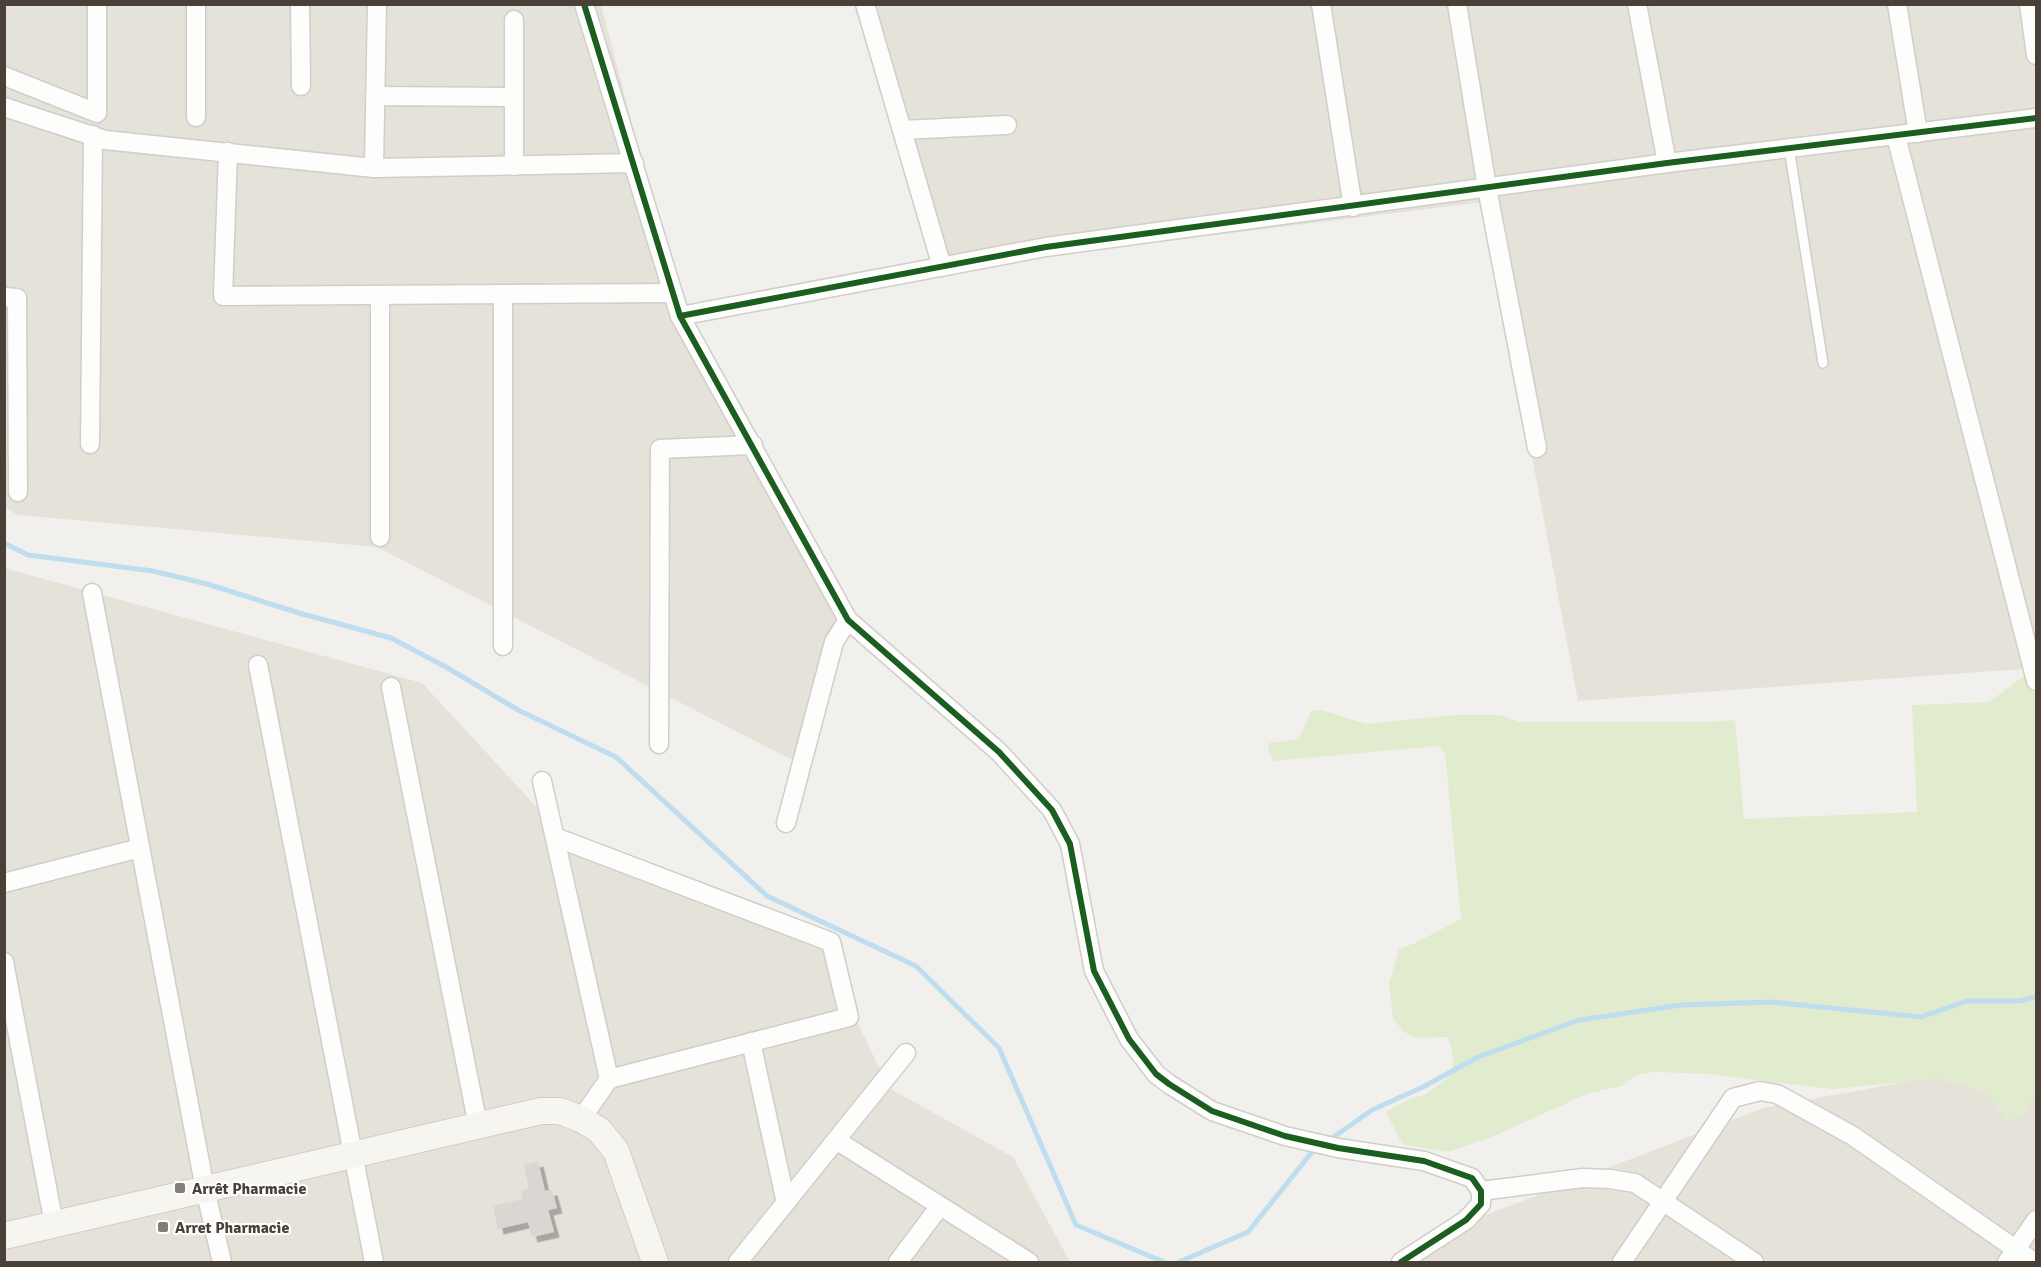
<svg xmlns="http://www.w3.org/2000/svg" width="2041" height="1267" viewBox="0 0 2041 1267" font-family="Signika,sans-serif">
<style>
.residential{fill:#e5e2da}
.green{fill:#e1ecce}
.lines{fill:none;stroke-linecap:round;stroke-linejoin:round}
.stream{stroke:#beddee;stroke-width:5}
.building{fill:#dad7d3;filter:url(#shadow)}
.lane-casing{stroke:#d0ceca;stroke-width:12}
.street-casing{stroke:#d0ceca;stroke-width:21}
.secondary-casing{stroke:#d0cdc4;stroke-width:28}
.lane{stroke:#fdfdfc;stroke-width:9}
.street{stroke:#fdfdfc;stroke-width:18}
.secondary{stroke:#f7f5f0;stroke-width:26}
.cycleway-casing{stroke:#fff;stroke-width:10}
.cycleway{stroke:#1b5e20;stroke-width:6}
.poi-dot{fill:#847e77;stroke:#fff;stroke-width:2}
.labels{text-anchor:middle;stroke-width:4.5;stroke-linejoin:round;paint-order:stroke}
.poi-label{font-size:16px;font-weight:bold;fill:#494138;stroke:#fff;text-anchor:start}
</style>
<defs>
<filter id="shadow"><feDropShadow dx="5.5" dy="5.5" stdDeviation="0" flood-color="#0004"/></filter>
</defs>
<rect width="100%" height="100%" fill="#f2f0ed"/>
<g class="residential">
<polygon points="4,5 601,5 682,314 848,603 800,764 377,547 18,515 5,508"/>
<polygon points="855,5 2036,5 2036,668 1578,701 1484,202 940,269"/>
<polygon points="4,568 422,683 570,843 819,943 889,1088 1013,1157 1070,1262 5,1262"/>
<polygon points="2036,1058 2036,1262 1418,1262 1447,1230 1763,1108"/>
</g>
<polygon class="green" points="2036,667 2036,1090 2025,1116 2007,1121 1986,1092 1937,1079 1831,1089 1709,1074 1654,1072 1636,1075 1622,1086 1589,1093 1494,1136 1448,1152 1402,1144 1386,1112 1411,1098 1425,1095 1454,1073 1452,1051 1448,1037 1415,1038 1403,1031 1393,1018 1389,983 1399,949 1415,943 1461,919 1445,753 1438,746 1273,761 1268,750 1269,743 1299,739 1311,711 1322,710 1366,724 1455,715 1500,715 1519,722 1709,722 1735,720 1744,819 1917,812 1912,705 1989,702"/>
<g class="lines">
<g class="stream">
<polyline points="4,543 28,555 153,571 207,584 299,613 391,638 446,667 518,710 616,757 767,896 916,966 999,1048 1076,1225 1164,1262"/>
<polyline points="1328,1141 1372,1110 1425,1086 1478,1057 1579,1020 1681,1005 1771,1002 1921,1017 1967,1001 2019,1001 2036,997"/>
<polyline points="1179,1262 1248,1232 1312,1152 1317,1148"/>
</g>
</g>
<polygon class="building" points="538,1161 545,1191 552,1190 557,1208 548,1210 554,1232 532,1237 528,1222 498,1229 493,1206 523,1199 521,1191 529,1189 524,1165"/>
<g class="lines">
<g class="lane-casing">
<polyline id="lane" points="1789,148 1823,363"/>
</g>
<g class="street-casing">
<g id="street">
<polyline points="196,4 196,117"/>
<polyline points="300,4 301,86"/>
<polyline points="584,4 680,316 848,620 999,752 1052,810 1070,844 1094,971 1129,1039 1156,1074 1169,1084 1212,1111 1285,1136 1338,1148 1424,1161 1472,1178 1481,1191 1481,1204 1466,1220 1401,1262"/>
<polyline points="865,4 942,267"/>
<polyline points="1321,4 1353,207"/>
<polyline points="1457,4 1487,188 1537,448"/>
<polyline points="1637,4 1667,163"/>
<polyline points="1897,4 1918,133"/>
<polyline points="2029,4 2036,55"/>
<polyline points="4,76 97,113 97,4"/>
<polyline points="375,96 514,97"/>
<polyline points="4,107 105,140 374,168 634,163"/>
<polyline points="902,130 1007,125"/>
<polyline points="1896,136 2036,681"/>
<polyline points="228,152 223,296 673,293"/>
<polyline points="514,166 514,20"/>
<polyline points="374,168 377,4"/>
<polyline points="503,294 503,646"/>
<polyline points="4,297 17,298 18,492"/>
<polyline points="680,316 1046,247 1667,163 2036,118"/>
<polyline points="90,444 93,135"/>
<polyline points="380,537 380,295"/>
<polyline points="92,593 205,1189 222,1262"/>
<polyline points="258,665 374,1262"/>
<polyline points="391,687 478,1126"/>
<polyline points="659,744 660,449 753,445"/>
<polyline points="542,781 609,1079"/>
<polyline points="786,823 834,642 848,620"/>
<polyline points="555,837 831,942 849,1017 609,1079 581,1119"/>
<polyline points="4,883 140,848"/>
<polyline points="4,962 54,1224"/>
<polyline points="751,1042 786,1203"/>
<polyline points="836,1140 1029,1262"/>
<polyline points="1481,1191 1583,1178 1610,1179 1635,1183 1754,1262"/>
<polyline points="738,1262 906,1053"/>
<polyline points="898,1262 940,1206"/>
<polyline points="1622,1262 1733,1098 1760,1091 1777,1094 1853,1136 2034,1262"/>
<polyline points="2007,1262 2036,1220"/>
</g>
</g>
<g class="secondary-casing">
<polyline id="secondary" points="4,1236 541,1111 560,1111 581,1119 599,1130 616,1151 655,1262"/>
</g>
<use href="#lane" class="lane"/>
<use href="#street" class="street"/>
<use href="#secondary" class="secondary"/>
<g class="cycleway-casing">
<g id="cycleway">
<polyline points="584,4 680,316 848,620 999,752 1052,810 1070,844 1094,971 1129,1039 1156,1074 1169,1084 1212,1111 1285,1136 1338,1148 1424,1161 1472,1178 1481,1191 1481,1204 1466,1220 1401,1262"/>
<polyline points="680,316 1046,247 1667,163 2036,118"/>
</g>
</g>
<use href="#cycleway" class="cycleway"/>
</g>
<g class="poi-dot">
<rect x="174" y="1182" width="12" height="12" rx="3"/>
<rect x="157" y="1221" width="12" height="12" rx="3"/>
</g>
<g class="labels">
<g class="poi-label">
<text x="192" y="1194">Arrêt Pharmacie</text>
<text x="175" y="1233">Arret Pharmacie</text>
</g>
</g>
<rect width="2041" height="1267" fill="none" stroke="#494138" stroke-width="12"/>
</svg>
